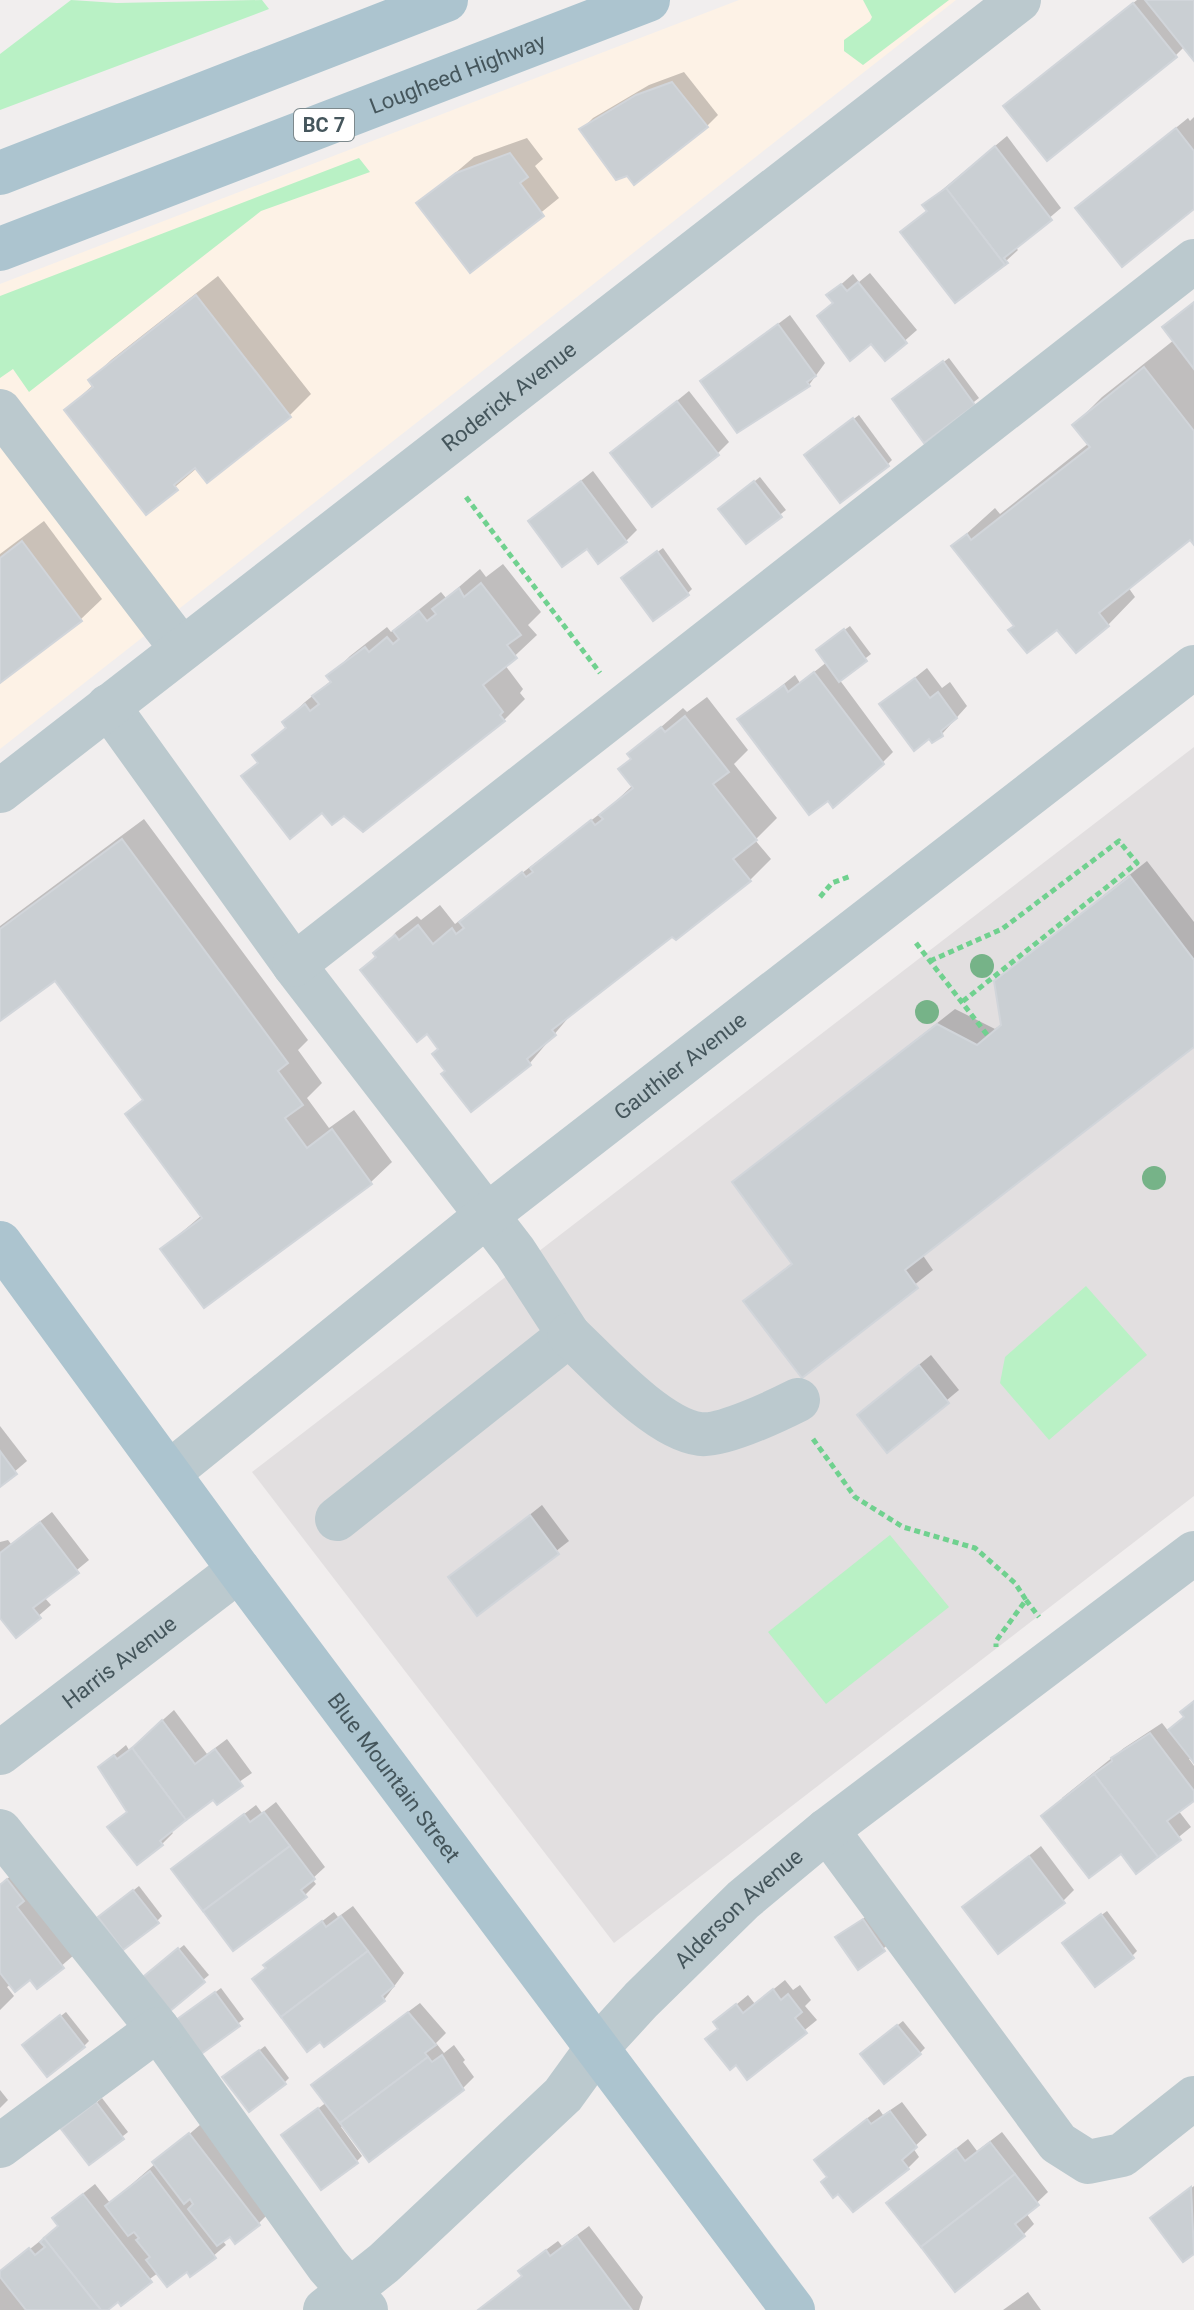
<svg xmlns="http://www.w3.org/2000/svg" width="1194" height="2310" viewBox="0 0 1194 2310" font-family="Roboto,sans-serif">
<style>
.commercial{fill:#fdf2e6}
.education{fill:#e2dfe0}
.green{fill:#b9f1c5}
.shadow{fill:#0003}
.building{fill:#cacfd3;stroke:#d1d5da;stroke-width:2}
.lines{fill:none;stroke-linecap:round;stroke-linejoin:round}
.path{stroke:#70d18f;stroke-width:5;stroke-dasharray:6 4;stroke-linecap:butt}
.minor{stroke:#bbc9ce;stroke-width:44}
.major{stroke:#acc4cf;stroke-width:44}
.tree{fill:#76b388}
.labels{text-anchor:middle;stroke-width:7;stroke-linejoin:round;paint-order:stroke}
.shield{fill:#fff;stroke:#7d898d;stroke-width:2}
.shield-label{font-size:20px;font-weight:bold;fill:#45565c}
.street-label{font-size:22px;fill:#45565c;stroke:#fff}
</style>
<rect width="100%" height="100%" fill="#f1eeee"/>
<polygon class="commercial" points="739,0 956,0 0,749 0,284"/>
<polygon class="education" points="1194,747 1194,1496 614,1943 252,1472"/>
<g class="green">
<polygon points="71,0 117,3 262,0 269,9 0,110 0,54"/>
<polygon points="863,0 949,0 863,65 844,51 844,40 870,21 872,17"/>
<polygon points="359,158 370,172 261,211 29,392 13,369 0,378 0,296"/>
<polygon points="1086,1286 1147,1355 1049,1440 1000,1383 1005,1357"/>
<polygon points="890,1535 949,1607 826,1704 768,1632"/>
</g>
<g class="shadow">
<polygon points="1137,0 1194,0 1194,58 1185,46 1175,56 1017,95"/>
<polygon points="684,72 718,115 707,126 582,129 593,118 649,85"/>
<polygon points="1194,117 1194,207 1077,208 1188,118 1190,121"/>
<polygon points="1007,136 1061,208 1015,247 1018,250 1006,261 955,300 903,232 928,210 925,206 936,195"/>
<polygon points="527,138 543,159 535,166 559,198 470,270 419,204 474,157"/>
<polygon points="870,273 917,330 885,358 829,295 853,274 859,282"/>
<polygon points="218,276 311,394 290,415 207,480 197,468 146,512 66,410 94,384 91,380 111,360"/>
<polygon points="1194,302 1194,541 1191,537 1128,587 1135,597 1108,625 1016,625 953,546 995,508 1000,514 1089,443 1074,425 1102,397 1174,340 1164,327"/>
<polygon points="790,315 825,363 809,385 702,381"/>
<polygon points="949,358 979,398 925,440 899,395"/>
<polygon points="689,391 729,442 718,453 613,453"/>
<polygon points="859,415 892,460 887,465 812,450"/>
<polygon points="593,471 637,530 626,541 531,521"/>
<polygon points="760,477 786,510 746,541 726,504"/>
<polygon points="44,521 102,599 81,619 0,681 0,554"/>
<polygon points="663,548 692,589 687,594 629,573"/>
<polygon points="503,564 541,612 528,625 537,635 505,665 523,689 520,693 525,699 504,720 344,813 322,810 243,776 259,761 255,756 287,726 284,722 305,702 332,680 329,677 350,656 387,627 391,632 441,592 446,598 480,569 486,577"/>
<polygon points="850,626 871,654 839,679 893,752 882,763 740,719 795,675 800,683 827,662 823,645"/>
<polygon points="927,668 942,688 950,682 967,706 942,734 882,704"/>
<polygon points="707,697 748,750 734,764 777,818 755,840 771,859 750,880 673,934 574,1011 530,1063 471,1109 447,1071 440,1048 427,1032 363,970 396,932 417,916 421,920 440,905 455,924 614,803 633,785 621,769 633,757 630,754 683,708 687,712"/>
<polygon points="144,819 308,1040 298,1050 322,1083 307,1098 329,1128 354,1110 392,1162 371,1182 162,1249 202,1215 127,1114 144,1098 55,978 0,1019 0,926"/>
<polygon points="1147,861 1194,922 1194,1045 922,1254 933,1270 802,1375 746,1302 793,1262 735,1182 955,1009 995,1029 1003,1023 996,981"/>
<polygon points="931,1355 959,1390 887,1450 871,1404"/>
<polygon points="0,1426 27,1461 0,1484"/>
<polygon points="542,1505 569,1541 477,1613 450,1578"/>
<polygon points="52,1512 89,1560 44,1597 51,1605 16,1635 0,1615 0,1542 8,1540 11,1544"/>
<polygon points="1194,1701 1194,1759 1189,1759 1194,1766 1194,1798 1178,1810 1191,1827 1137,1871 1121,1851 1062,1798 1124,1748 1162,1723 1169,1732 1186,1716"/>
<polygon points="174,1710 207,1754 227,1739 252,1773 170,1830 173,1833 162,1844 110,1827 129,1811 100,1767 126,1745 129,1750"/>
<polygon points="276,1802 325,1867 312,1879 316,1884 305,1895 185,1859 256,1805 262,1813"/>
<polygon points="1041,1846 1074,1890 1063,1901 965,1907"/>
<polygon points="19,1870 74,1955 38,1986 31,1977 11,1984 7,1987 14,1996 0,2010 0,1884"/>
<polygon points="139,1886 162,1916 157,1921 106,1912"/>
<polygon points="353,1906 404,1973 384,2000 266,1965 334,1912 338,1917"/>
<polygon points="1107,1911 1137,1951 1132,1956 1070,1938"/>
<polygon points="868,1915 889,1944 859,1967 843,1933"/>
<polygon points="184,1945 209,1975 170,2008 150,1972"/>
<polygon points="785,1980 793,1990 800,1985 811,2000 805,2006 817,2020 747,2077 736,2062 708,2039 719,2028 715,2022 748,1995 755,2004"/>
<polygon points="221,1988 244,2019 201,2052 184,2016"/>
<polygon points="420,2003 446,2033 436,2043 444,2053 454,2045 465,2060 463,2062 474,2077 463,2088 370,2159 344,2125 341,2127 362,2156 357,2161 289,2130 327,2102 314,2085 325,2074"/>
<polygon points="66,2012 89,2041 84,2046 30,2040"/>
<polygon points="903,2021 925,2048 920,2053 867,2049"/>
<polygon points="265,2046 289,2078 284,2083 230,2073"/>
<polygon points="0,2090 8,2100 0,2108"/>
<polygon points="102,2098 128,2132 89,2163 69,2125"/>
<polygon points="902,2102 927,2135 913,2148 919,2157 908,2168 839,2191 829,2177 827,2150 879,2109 883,2115"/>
<polygon points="201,2124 270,2212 259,2223 230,2234 222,2240 226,2245 191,2275 187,2269 158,2273 107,2310 0,2310 0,2273 60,2225 55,2218 66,2207 95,2184 110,2203"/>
<polygon points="1002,2132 1048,2192 1026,2213 1034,2224 1023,2235 900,2193 968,2139 977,2151"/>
<polygon points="1194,2186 1194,2251 1184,2259 1158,2213"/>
<polygon points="589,2226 643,2297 639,2310 483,2310 524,2275 521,2271 532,2260 558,2241 562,2246"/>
<polygon points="1028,2292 1041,2310 1003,2310"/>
</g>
<g class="building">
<polygon points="1145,0 1194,0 1194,61"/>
<polygon points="1133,3 1177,57 1047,161 1003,106"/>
<polygon points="672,82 708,127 634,185 627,176 616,180 579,129 636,95"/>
<polygon points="1176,128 1194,151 1194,209 1122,267 1075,208"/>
<polygon points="995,146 1052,220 1004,258 1008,263 1005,265 946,188"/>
<polygon points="510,153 528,177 520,183 544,216 470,273 416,203 456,173"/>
<polygon points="946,188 1005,265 955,303 900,232 927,211 922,205"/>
<polygon points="858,282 907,343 885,361 871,344 850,361 817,316 833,303 826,295 841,284 847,291"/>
<polygon points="196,295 291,417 207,483 195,468 174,485 178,490 146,515 64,410 93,387 88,380"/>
<polygon points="1194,302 1194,369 1162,327"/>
<polygon points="778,324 816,376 807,382 810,386 737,433 700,381"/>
<polygon points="943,361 975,405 924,443 892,399"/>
<polygon points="1144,367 1194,431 1194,545 1190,540 1099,613 1109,626 1076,653 1057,630 1027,653 1008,630 1014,626 951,546 967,534 971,540 1090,447 1072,425"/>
<polygon points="677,401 719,455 652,507 610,453"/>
<polygon points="853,418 889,466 840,503 804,455"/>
<polygon points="581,481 627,542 598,564 587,549 562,567 528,521"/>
<polygon points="754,481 782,517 746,544 718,509"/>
<polygon points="22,541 82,621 0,683 0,558"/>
<polygon points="657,551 689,595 653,621 621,578"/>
<polygon points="481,583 521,635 507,645 517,658 483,685 503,712 500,715 505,721 363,832 344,816 332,825 322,813 290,839 241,776 258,763 252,755 286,728 282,722 305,704 310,711 319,704 312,696 331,682 326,676 365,647 369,652 387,637 393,644 399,639 393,631 419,611 427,621 436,614 432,609 459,588 464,597"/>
<polygon points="844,629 867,661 839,682 816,650"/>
<polygon points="814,672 884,764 833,808 828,801 809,815 737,719 784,685 788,692"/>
<polygon points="915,678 930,698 938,692 957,718 941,731 943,736 932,743 929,739 914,751 879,704"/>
<polygon points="685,716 729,772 713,784 757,840 733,859 751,881 676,940 672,937 552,1030 556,1035 527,1059 531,1065 471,1112 441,1074 445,1071 432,1054 438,1049 427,1034 417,1042 360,970 376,957 373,953 395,935 399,940 418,925 433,944 452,928 456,934 464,928 459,922 522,872 526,877 533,872 530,868 591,820 595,825 603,819 599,815 633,788 618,769 631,759 627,754 661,727 665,732"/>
<polygon points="122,839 288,1063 278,1071 303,1105 285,1118 307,1148 332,1129 372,1184 204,1308 160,1249 202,1218 125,1114 143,1100 55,981 0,1021 0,929"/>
<polygon points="1130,876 1194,960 1194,1047 905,1270 918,1288 802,1378 743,1301 792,1264 732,1182 937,1024 977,1045 1001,1025 994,981"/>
<polygon points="919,1365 949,1403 887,1453 857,1415"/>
<polygon points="0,1451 17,1474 0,1487"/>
<polygon points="530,1515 559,1554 477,1616 448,1577"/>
<polygon points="40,1522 79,1573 33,1608 41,1618 16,1638 0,1618 0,1553"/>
<polygon points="1194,1701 1194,1763 1168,1730 1184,1717 1180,1712"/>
<polygon points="162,1720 195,1764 215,1749 243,1786 217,1805 213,1800 186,1820 132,1748"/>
<polygon points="1150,1733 1194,1791 1194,1801 1167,1821 1181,1840 1158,1857 1094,1774 1112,1761 1111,1758"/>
<polygon points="132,1748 186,1820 160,1841 163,1845 137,1865 107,1827 127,1812 98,1767 114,1755 117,1759"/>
<polygon points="1094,1774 1158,1857 1136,1874 1121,1854 1089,1878 1041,1816"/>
<polygon points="264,1812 290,1846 203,1911 171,1869 244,1814 250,1822"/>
<polygon points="290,1846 315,1879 301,1890 307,1897 233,1951 203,1911"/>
<polygon points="1029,1856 1065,1903 998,1954 962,1907"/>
<polygon points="7,1879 24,1901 17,1907 64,1968 37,1989 30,1980 15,1992 0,1973 0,1885"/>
<polygon points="133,1890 159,1923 123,1950 98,1917"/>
<polygon points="1101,1914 1134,1958 1095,1987 1062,1943"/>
<polygon points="341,1916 368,1951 281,2017 252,1979 266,1968 263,1965 322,1921 326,1927"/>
<polygon points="863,1919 885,1951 858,1970 835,1937"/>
<polygon points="178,1948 205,1982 170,2011 143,1977"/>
<polygon points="368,1951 394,1986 382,1996 385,2001 324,2047 320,2042 307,2052 281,2017"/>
<polygon points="773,1989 781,2000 788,1994 802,2012 795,2018 807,2033 747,2080 736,2065 730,2070 705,2039 718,2029 713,2022 736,2004 743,2013"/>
<polygon points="215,1992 240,2026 201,2054 176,2020"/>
<polygon points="408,2012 436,2045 425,2053 428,2057 340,2123 311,2085"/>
<polygon points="60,2015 85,2047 47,2077 22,2045"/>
<polygon points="897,2025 921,2054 884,2084 860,2054"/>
<polygon points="259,2050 286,2084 249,2112 222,2077"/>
<polygon points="442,2055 464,2090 369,2162 340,2123 428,2057 432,2062"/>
<polygon points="96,2102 124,2139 89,2165 61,2129"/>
<polygon points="318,2108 358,2163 321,2190 281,2135"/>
<polygon points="890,2111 917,2147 902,2160 909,2169 853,2212 838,2194 833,2198 821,2182 827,2177 814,2160 867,2119 871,2124"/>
<polygon points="189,2133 260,2225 235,2244 230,2237 217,2246 188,2209 193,2204 190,2199 184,2204 152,2162"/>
<polygon points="990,2142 1015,2174 921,2247 886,2203 956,2149 965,2161"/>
<polygon points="150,2171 216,2258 190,2277 187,2272 167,2287 146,2260 150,2257 136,2240 139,2238 134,2232 128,2236 105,2206"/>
<polygon points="1015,2174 1039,2205 1015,2224 1025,2236 955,2292 921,2247"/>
<polygon points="1191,2187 1194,2254 1183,2262 1150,2218"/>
<polygon points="83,2194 152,2282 121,2306 118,2302 108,2310 101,2310 44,2238 58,2226 52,2218"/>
<polygon points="577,2236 632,2310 478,2310 522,2276 518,2271 546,2250 550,2256"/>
<polygon points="44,2238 101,2310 26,2310 0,2277 0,2271 29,2248 35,2255 45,2247 40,2242"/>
</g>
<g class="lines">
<g class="path">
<polyline points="466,497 600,673"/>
<polyline points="820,897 832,883 851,876"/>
<polyline points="916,943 988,1036"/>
<polyline points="930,961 1002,929 1119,841 1137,863 962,1002"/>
<polyline points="813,1439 855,1497 903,1527 975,1548 1015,1583 1026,1600 996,1641 996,1647"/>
<polyline points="1026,1600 1039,1617"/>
</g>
<g class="minor">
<polyline points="0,411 181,648"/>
<polyline points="108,706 294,965 515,1252 569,1335 337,1519"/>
<path id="s1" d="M0 791 1019 0"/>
<polyline points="294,965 1194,261"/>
<path d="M569 1335C600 1364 658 1429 700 1434 722 1437 778 1410 798 1400"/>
<path id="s2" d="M170 1472 486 1216 1194 667"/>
<path id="s3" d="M0 1753 239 1570"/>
<polyline points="827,1830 1058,2143 1088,2162 1122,2155 1194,2098"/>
<polyline points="0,1831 158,2029 327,2265 366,2310"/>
<polyline points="0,2146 158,2029"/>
<path id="s4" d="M325 2310 384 2263 563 2095 597 2048 641 2000 743 1900 827 1830 1194 1553"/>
</g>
<g class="major">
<polyline points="0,173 446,0"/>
<path id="s5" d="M0 249 648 0"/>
<path id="s6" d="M0 1243 239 1570 793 2310"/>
</g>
</g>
<g class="tree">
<circle cx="982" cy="966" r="12"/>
<circle cx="927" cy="1012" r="12"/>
<circle cx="1154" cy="1178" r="12"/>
</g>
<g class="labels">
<rect class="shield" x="294" y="109" width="60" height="32" rx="6"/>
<g class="shield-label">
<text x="324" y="132">BC 7</text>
</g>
<g class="street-label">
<text dy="8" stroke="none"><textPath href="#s5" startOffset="490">Lougheed Highway</textPath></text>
<text dy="8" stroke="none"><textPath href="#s1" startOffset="644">Roderick Avenue</textPath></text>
<text dy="8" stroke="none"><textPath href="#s2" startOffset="652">Gauthier Avenue</textPath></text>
<text dy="8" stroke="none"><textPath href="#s3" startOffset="150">Harris Avenue</textPath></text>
<text dy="8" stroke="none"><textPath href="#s6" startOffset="664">Blue Mountain Street</textPath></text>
<text dy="8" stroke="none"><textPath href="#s4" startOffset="578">Alderson Avenue</textPath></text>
</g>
</g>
</svg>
